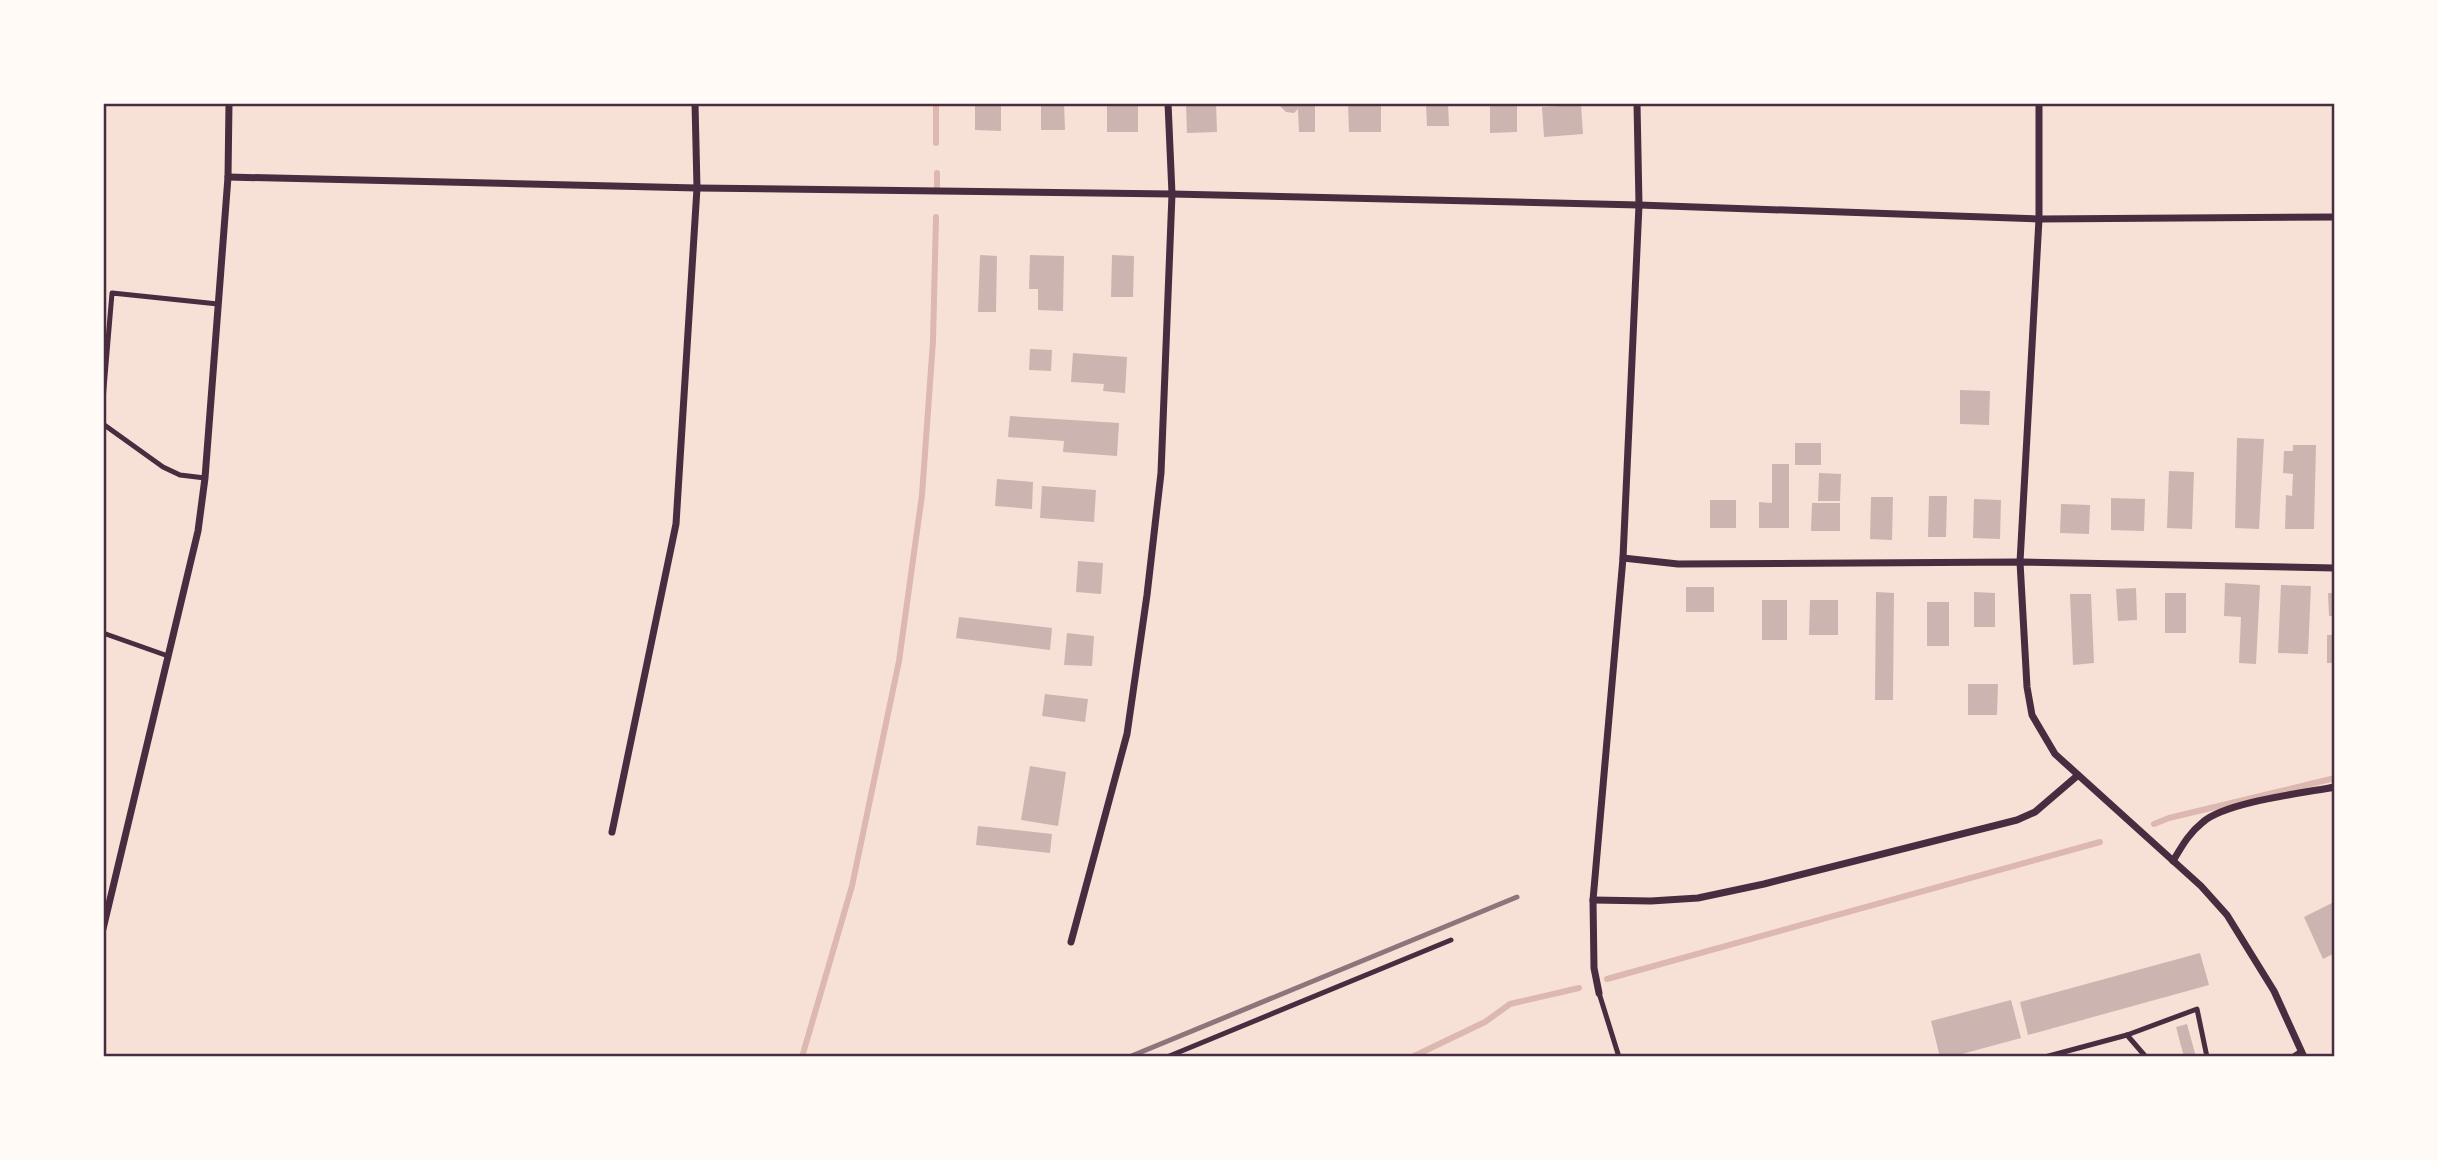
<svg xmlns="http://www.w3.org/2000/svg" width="2438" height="1160" viewBox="0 0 2438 1160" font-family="Figtree,sans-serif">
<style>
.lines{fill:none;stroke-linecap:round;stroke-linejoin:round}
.stream{stroke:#dcb8b0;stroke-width:6}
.building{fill:#ccb4b1}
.service{stroke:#4a2c40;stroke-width:5}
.minor{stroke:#4a2c40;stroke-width:7}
.rail{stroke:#8f747c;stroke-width:5}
.neatline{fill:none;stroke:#4a2c40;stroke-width:2.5}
</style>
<rect width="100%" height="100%" fill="#f7e1d7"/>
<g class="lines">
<g class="stream">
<polyline points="936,143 936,103"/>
<polyline points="937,187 937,173"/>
<polyline points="2154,824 2169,818 2335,778"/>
<polyline points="1607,979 2100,842"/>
<polyline points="802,1057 852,886 899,661 922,495 933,341 936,217"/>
<polyline points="1412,1057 1485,1022 1510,1004 1579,988"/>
</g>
</g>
<g class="building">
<polygon points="975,103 1001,103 1001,131 975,130"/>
<polygon points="1041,103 1064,103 1065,130 1041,130"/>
<rect x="1107" y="103" width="31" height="29"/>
<polygon points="1186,103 1216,103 1217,132 1187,133"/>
<polygon points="1277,103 1315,103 1315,132 1299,132 1298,109 1294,113 1286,112"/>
<polygon points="1348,103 1381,103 1381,132 1349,132"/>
<polygon points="1426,103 1448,103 1449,126 1427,126"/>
<polygon points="1490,103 1517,103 1517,132 1490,133"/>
<polygon points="1581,105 1583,134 1544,137 1542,107"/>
<polygon points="980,255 997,256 996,312 978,312"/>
<polygon points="1030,255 1064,256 1063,311 1038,310 1038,289 1029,289"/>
<polygon points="1112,255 1134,256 1133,297 1111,297"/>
<polygon points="1030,349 1052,350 1051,371 1029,370"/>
<polygon points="1073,353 1127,357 1125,393 1103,391 1104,384 1071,382"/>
<polygon points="1960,390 1990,391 1989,425 1960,424"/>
<polygon points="1010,416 1119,423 1117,456 1063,452 1064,441 1008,437"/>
<polygon points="2237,438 2264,439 2259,529 2235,528"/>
<rect x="1795" y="443" width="26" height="22"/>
<polygon points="2293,445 2316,445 2314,529 2285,529 2286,495 2292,496 2293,474 2283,473 2284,451 2293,451"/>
<polygon points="1772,464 1789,464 1789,528 1759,528 1759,502 1772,503"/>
<polygon points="2169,471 2194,472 2192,529 2167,528"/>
<polygon points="1819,473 1841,474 1840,501 1818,501"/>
<polygon points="997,479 1033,482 1032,509 995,506"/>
<polygon points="1042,486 1096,490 1094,522 1040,518"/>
<polygon points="1929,496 1947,496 1946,537 1928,537"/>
<polygon points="1871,497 1893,497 1892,540 1870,539"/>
<polygon points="2111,498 2145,499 2144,531 2111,530"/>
<polygon points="1974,499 2001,500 2000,539 1973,538"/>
<rect x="1710" y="500" width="26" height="28"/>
<polygon points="1812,503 1840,503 1840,531 1811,531"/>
<polygon points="2061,504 2090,505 2089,534 2060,533"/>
<polygon points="1078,561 1103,563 1101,594 1076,592"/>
<polygon points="2225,583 2260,585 2256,664 2239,663 2241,617 2224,616"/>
<polygon points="2281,585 2311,586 2308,654 2278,653"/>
<rect x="1686" y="587" width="28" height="25"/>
<polygon points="2136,588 2137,620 2118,621 2116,589"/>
<polygon points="1876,592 1894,593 1893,700 1875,700"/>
<polygon points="1974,592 1995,593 1995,627 1974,627"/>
<rect x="2165" y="593" width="21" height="40"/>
<polygon points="2328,593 2335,593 2335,616 2329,616"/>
<polygon points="2070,594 2091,594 2094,663 2073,665"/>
<rect x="1762" y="600" width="25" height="40"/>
<polygon points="1810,600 1838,600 1838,635 1809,635"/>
<rect x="1927" y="602" width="22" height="44"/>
<polygon points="959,617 1052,628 1050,650 956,638"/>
<polygon points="1067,633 1094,636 1092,666 1064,665"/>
<rect x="2327" y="635" width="8" height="28"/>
<polygon points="1968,684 1998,684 1997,715 1968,715"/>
<polygon points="1045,694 1088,699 1085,722 1042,716"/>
<polygon points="1030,766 1066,772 1058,826 1021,820"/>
<polygon points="978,826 1052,834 1050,853 976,845"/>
<polygon points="2332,903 2335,909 2335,953 2323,959 2304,917"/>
<polygon points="2200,953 2209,985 2028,1035 2020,1002"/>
<polygon points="2011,1000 2021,1038 1951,1057 1940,1057 1931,1021"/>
<polygon points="2187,1024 2196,1057 2184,1057 2176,1027"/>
</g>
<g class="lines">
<g class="service">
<polyline points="103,400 112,293 218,304"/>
<polyline points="103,424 163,467 180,475 205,478"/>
<polyline points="103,633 168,656"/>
<polyline points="1599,993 1619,1057"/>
<polyline points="2127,1035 2146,1057"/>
<polyline points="1167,1057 1451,940"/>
<polyline points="2045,1057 2127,1035 2197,1009 2207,1057"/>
<polyline points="2292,1057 2301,1051"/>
</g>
<g class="minor">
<polyline points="2039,103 2039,219 2020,562 2027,687 2032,715 2055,754 2201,886 2227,915 2274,991 2304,1057"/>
<polyline points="228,177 697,188 1172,194 1639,205 2039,219 2335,217"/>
<polyline points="1623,558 1678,564 2020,562 2335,568"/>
<polyline points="612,832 676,524 697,188 695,103"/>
<path d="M2173 861C2182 846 2189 833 2203 822 2226 802 2303 793 2335 787"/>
<polyline points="1593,900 1651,901 1698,898 1764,884 2017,820 2035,812 2077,776"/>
<polyline points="103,929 198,531 205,478 228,177 229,103"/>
<polyline points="1071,942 1127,734 1147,595 1161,473 1172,194 1168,103"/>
<polyline points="1599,993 1594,968 1593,900 1623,558 1639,205 1637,103"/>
</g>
<polyline class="rail" points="1129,1057 1517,897"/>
</g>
<rect width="2438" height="1160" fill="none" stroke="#fffaf5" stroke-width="210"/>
<rect x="105" y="105" width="2228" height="950" class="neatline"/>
</svg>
